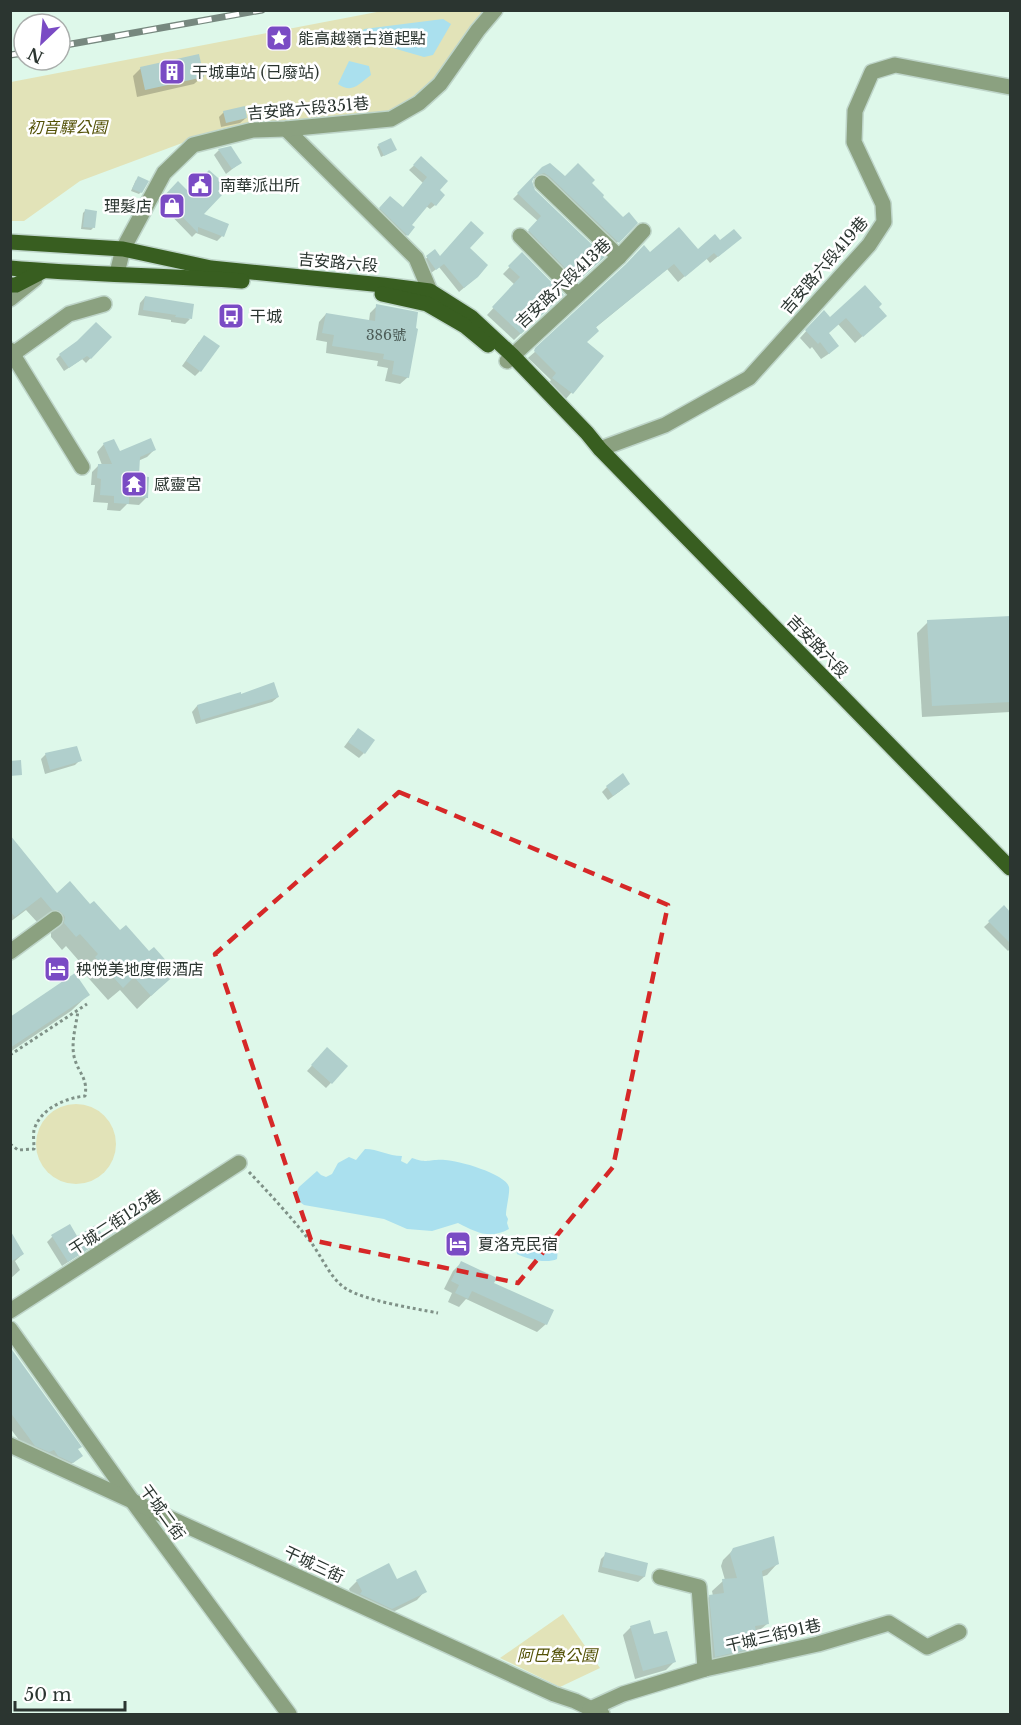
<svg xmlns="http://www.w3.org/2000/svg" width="1021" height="1725" viewBox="0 0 1021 1725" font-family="'Libre Baskerville','Noto Sans TC',serif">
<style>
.green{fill:#e2e3b8}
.water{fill:#aae0ee}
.shadow{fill:#0003}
.building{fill:#b0cfcc}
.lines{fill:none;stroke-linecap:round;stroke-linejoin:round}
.minor-casing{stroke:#bed5c9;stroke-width:18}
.major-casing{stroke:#bed5c9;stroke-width:18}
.path{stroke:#7f9187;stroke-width:3;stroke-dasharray:3 3;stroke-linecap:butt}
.minor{stroke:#8ba180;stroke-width:15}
.major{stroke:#385e20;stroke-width:15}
.rail-casing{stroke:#77887f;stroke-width:7}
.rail{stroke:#fff;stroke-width:4.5;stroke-dasharray:14;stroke-linecap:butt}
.marked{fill:none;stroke:#d62828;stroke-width:4.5;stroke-dasharray:12 8;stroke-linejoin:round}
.labels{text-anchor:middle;stroke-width:5;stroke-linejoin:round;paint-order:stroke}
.number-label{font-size:14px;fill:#4c5c57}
.poi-label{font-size:16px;fill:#2b3530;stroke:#fff;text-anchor:start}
.street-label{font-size:16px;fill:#2b3530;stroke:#fff}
.park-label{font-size:16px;font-style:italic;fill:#535106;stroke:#fff}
</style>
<rect width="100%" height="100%" fill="#def8ea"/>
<g class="green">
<polygon points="382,11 490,11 437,75 415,95 390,112 302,122 259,121 220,129 80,181 24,221 11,221 11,82"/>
<circle cx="76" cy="1144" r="40"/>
<polygon points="563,1614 600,1668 560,1687 500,1658"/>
</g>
<g class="water">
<polygon points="443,19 451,24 433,55 424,57 365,40 359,35 364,29"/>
<path d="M349 61 369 66 371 75C358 84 353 94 338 84Z"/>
<path d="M365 1149C378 1149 388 1156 402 1156L401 1161 407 1164 412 1158C429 1164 429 1159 445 1160 457 1160 506 1174 509 1187 510 1193 506 1208 506 1215L508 1219 507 1223 509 1229C489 1240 476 1232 458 1223L432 1231 407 1229 384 1219 304 1205 300 1202 296 1193 299 1187 317 1171 321 1175 326 1177 332 1174 338 1163 349 1157 356 1160Z"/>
<path d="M528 1241C543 1243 561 1239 557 1259 547 1264 526 1259 517 1254L516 1248 519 1243Z"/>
</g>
<g class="shadow">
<polygon points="141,68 203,76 194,84 137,97 133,76"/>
<polygon points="224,112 246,118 240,123 221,127 219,117"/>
<polygon points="379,145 395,150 381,157 377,147"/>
<polygon points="219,150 240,163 226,174 214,155"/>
<polygon points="421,159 438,191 435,205 430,209 426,206 410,225 407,235 402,239 376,213 385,202 402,209 423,183 409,170"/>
<polygon points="543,168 565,178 590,183 601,197 622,219 636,223 613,247 544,180 533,178 531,185 534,191 603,257 573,285 524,236 538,221 513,199"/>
<polygon points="136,180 141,192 139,194 131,191"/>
<polygon points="178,184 189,194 201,214 227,224 222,236 217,241 196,233 192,237 159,203"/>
<polygon points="85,211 93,228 91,230 81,229 83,213"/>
<polygon points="720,243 733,244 710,263 706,258 678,282 667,269 595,328 585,342 602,356 565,400 547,385 551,380 528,358 529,357 649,254 697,251"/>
<polygon points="468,248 472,281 459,292 439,267 431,273 422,262 435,251 440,258"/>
<polygon points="522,254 555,301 514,340 487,315 515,285 503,274"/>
<polygon points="145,297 190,319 185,324 171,322 171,320 138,315 140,303"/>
<polygon points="377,306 408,377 400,384 385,381 388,368 377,366 378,361 326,353 327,342 316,340 319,322 326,314 369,321 370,313"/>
<polygon points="877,307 878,322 855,343 838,324 827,334 830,353 821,359 812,347 810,349 800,338 817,319 830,319"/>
<polygon points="110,337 86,363 82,359 64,371 56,359 60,355"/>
<polygon points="199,342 200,371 195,376 182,366"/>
<polygon points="104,444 119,453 154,450 147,457 138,461 137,478 147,497 139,505 127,504 120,511 107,510 108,503 93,502 95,485 91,485 92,472 99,465 102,465 97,452"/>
<polygon points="1010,618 1010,712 922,717 917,633 928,622"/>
<polygon points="240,696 278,697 272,702 196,724 192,712 197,706"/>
<polygon points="353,735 364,753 359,758 344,747"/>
<polygon points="46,754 80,760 75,765 45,774 41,759"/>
<polygon points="607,787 623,789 608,800 602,792"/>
<polygon points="10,838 56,895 90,906 120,932 175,973 137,1009 120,990 108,1000 83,972 86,969 66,946 62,950 51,937 51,932 49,926 38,923 26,910 10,922"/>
<polygon points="1004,908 1010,915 1010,949 1008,951 984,927"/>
<polygon points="88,995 71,1011 10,1052 10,1019"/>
<polygon points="327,1049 346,1067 326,1088 307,1071"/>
<polygon points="10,1198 12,1198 12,1234 10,1236"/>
<polygon points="116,1231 62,1266 47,1242 52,1237 77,1238 101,1236"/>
<polygon points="10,1244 23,1254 15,1261 20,1270 10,1279"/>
<polygon points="461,1263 492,1284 546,1324 537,1332 466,1299 459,1307 448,1302 452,1293 444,1289 453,1271"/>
<polygon points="10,1348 81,1456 65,1469 28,1452 10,1428"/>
<polygon points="734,1549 777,1564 767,1575 761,1577 767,1624 755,1634 757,1647 747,1657 705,1666 700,1607 710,1596 713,1596 712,1591 723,1581 725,1580 721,1566 723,1560"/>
<polygon points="606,1554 646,1564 644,1577 638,1582 598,1572 601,1559"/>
<polygon points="357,1581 425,1591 417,1600 383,1617 354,1600 349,1589"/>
<polygon points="631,1627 653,1636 674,1662 666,1670 635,1679 623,1635"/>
</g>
<g class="building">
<polygon points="199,54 204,77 145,90 140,67"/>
<polygon points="245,106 247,118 226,123 223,111"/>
<polygon points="391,138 397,150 384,156 378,144"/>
<polygon points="231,146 242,163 232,169 218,149"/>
<polygon points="421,156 448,181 440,190 445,195 436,206 431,202 412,225 415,227 408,236 379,208 390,196 403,207 427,177 413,165"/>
<polygon points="550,163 565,176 578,163 595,180 592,183 604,195 603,197 623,217 629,212 638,223 619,243 549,176 544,173 535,176 532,181 535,190 605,257 578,281 528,230 541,216 517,193 542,167"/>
<polygon points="209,170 225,184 218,191 222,195 204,214 229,224 224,237 198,227 198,233 163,197 178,181 189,192"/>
<polygon points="138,176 149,181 142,193 132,189"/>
<polygon points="85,209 97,211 95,228 83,227"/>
<polygon points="471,221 484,233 470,248 488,265 478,277 464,288 444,264 436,270 426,256 435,249 440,256"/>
<polygon points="679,227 698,249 715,234 720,240 734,229 742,238 718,257 714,253 685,277 674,264 596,327 599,331 587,342 604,356 573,394 552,378 556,373 534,351 535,348 626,264 644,245 650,252"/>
<polygon points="522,252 564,295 521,334 492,307 520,277 508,266"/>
<polygon points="865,285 882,304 879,307 887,316 863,337 846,318 829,333 839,346 829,354 820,342 818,344 805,330 824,310 830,317"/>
<polygon points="145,296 194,304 192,319 175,317 176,315 143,310"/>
<polygon points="376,304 418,312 416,328 418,329 409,378 392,374 394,361 383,359 384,354 332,346 334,335 322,333 326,313 375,321"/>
<polygon points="96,322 112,337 91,359 87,356 69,368 59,354 77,341"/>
<polygon points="204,335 220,346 201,372 186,361"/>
<polygon points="151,438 156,450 140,457 139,476 149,477 148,498 129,497 129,504 114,503 114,496 100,495 101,479 97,478 98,464 112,464 103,443 114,439 120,451"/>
<polygon points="1011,616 1011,702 932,706 927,620"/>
<polygon points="274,682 279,697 201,720 197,705 241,692 241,694"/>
<polygon points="358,728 375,740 365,754 348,742"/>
<polygon points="77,746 82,761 50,770 45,753"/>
<polygon points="21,760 22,775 10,776 10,761"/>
<polygon points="623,773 630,784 613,796 606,786"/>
<polygon points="10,835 57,893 70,881 90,904 94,901 120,930 126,925 149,951 154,947 177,973 151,996 134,977 123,988 95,957 98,954 80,934 76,937 64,923 65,917 62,913 58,910 52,910 41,897 15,917 10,911"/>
<polygon points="1004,905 1011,913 1011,944 988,921"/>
<polygon points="75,973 90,995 10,1048 10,1017"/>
<polygon points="327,1047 348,1066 332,1084 311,1065"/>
<polygon points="120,1223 123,1227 68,1262 51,1235 70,1224 77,1236 96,1225 102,1234"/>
<polygon points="10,1230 24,1254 10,1262"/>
<polygon points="461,1261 497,1278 494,1283 554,1310 547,1325 472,1291 468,1299 455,1293 459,1285 451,1281"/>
<polygon points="10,1347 82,1447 78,1449 83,1456 73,1463 58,1456 54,1450 49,1452 35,1446 10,1412"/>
<polygon points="774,1536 779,1564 762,1571 769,1624 755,1626 759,1647 715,1657 709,1595 724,1593 722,1579 737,1578 730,1554 733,1548"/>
<polygon points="605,1552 648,1563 645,1577 602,1567"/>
<polygon points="389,1563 397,1579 416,1570 427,1592 392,1609 360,1594 362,1591 356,1580"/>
<polygon points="650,1620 654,1634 667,1631 676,1662 643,1671 630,1626"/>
</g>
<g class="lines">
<g class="minor-casing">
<g id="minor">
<polyline points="286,129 416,258 430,291 428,301"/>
<polyline points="542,183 619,257"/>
<polyline points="520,236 578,295"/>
<polyline points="117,273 123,249 164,173 193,145 253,130 286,129 391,119 419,103 440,84 478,30 495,10"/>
<polyline points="10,299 35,279"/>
<polyline points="10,350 82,467"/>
<polyline points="13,354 69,314 104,304"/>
<polyline points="507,361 619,257 643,231"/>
<polyline points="600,449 665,425 749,378 869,245 884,222 883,204 854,142 855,111 872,72 895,65 1010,87"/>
<polyline points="10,952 55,919"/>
<polyline points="10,1311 239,1163"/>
<polyline points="10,1329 133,1502 289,1714"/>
<polyline points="10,1445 554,1694 575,1701 602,1714"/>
<polyline points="660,1577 699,1587 705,1669"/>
<polyline points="590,1709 623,1694 705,1669 818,1644 889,1623 927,1647 959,1632"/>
</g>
</g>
<g class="major-casing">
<g id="major">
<polyline points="10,242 123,249 211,268 383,285 430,291 471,317 512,355 587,433 600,449 1010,868"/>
<path d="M10 268C87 275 165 275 242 281"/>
<polyline points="10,285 16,285 43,271"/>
<polyline points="382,294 427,304 465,326 488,345"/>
</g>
</g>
<g class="path">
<polyline points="10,1055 87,1004"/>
<path d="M10 1144 18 1150 34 1149C34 1143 33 1136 34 1130 40 1109 65 1098 85 1096 88 1079 80 1075 75 1060 70 1045 76 1026 78 1011"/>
<path d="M249 1172C270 1194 291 1217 310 1241 321 1255 330 1278 345 1288 365 1301 413 1308 438 1313"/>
</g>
<use href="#minor" class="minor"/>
<use href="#major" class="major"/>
<g class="rail-casing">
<g id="rail">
<polyline points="60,46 262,10"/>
<polyline points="10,55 24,53"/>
</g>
</g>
<use href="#rail" class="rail"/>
</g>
<path class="marked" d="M399 792 668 905 613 1167 518 1283 311 1240 215 954Z"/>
<defs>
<g id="sight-square" transform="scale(1.35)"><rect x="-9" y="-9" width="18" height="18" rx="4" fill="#7a4bc4" stroke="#fff"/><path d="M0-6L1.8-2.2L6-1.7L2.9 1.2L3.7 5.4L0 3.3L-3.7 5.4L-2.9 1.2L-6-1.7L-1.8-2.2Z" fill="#fff"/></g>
<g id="building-square" transform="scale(1.35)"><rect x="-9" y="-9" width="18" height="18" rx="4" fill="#7a4bc4" stroke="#fff"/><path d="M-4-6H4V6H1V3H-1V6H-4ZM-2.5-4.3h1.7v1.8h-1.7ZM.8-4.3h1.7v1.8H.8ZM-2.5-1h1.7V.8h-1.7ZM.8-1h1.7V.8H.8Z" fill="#fff"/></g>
<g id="civic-square" transform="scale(1.35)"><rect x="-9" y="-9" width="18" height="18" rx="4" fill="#7a4bc4" stroke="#fff"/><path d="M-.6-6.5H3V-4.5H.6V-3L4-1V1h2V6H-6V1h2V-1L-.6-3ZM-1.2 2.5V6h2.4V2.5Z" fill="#fff"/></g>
<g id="shop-square" transform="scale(1.35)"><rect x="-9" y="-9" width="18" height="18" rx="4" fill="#7a4bc4" stroke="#fff"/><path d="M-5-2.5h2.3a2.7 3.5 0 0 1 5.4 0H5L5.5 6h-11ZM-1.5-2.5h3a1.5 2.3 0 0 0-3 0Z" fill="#fff"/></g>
<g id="bus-square" transform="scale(1.35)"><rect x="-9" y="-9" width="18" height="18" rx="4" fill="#7a4bc4" stroke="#fff"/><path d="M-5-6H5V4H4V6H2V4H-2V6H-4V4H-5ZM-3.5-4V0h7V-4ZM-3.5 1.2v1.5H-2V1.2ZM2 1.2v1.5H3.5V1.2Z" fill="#fff"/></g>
<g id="temple-square" transform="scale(1.35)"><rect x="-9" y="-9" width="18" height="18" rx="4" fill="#7a4bc4" stroke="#fff"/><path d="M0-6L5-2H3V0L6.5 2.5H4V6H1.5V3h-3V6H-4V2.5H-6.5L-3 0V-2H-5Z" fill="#fff"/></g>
<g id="hotel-square" transform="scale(1.35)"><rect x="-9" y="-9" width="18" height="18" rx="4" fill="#7a4bc4" stroke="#fff"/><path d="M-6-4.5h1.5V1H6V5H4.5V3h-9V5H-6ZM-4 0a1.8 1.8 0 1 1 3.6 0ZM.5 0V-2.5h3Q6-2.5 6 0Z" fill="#fff"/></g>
</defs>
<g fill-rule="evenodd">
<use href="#sight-square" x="279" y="38"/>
<use href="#building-square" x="172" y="72"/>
<use href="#civic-square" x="200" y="185"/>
<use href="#shop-square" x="172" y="206"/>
<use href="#bus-square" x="231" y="316"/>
<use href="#temple-square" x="134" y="484"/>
<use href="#hotel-square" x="57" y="969"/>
<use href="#hotel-square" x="458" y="1244"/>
</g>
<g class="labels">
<g class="number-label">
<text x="386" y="340">386號</text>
</g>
<g class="poi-label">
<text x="298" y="44">能高越嶺古道起點</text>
<text x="192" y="78">干城車站 (已廢站)</text>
<text x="220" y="191">南華派出所</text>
<text x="152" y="212" text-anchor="end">理髮店</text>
<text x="250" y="322">干城</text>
<text x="154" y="490">感靈宮</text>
<text x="76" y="975">秧悦美地度假酒店</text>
<text x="478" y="1250">夏洛克民宿</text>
</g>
<g class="street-label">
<text transform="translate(308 108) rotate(-5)" y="6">吉安路六段351巷</text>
<text transform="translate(338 262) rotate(5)" y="6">吉安路六段</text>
<text transform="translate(824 265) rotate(-49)" y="6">吉安路六段419巷</text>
<text transform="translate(563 283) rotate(-43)" y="6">吉安路六段413巷</text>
<text transform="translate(818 646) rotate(46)" y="6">吉安路六段</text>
<text transform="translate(115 1222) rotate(-33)" y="6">干城二街125巷</text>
<text transform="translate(163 1512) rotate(54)" y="6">干城二街</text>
<text transform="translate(314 1564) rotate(25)" y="6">干城三街</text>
<text transform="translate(773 1635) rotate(-13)" y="6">干城三街91巷</text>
</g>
<g class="park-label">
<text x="67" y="133">初音驛公園</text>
<text x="557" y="1661">阿巴魯公園</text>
</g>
</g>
<rect width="1021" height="1725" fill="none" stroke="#2b3530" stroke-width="24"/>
<g transform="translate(42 42) rotate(206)"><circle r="28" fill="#ffffff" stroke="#aaaeac" stroke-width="1.5"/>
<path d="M0-4.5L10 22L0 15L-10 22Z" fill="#7a4bc4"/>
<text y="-9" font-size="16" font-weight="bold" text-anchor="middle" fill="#2b3530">N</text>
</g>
<path d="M15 1701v9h110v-9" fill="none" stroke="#2b3530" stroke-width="3"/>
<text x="24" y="1701" font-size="18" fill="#2b3530" stroke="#ffffff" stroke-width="4.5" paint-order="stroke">50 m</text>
</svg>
